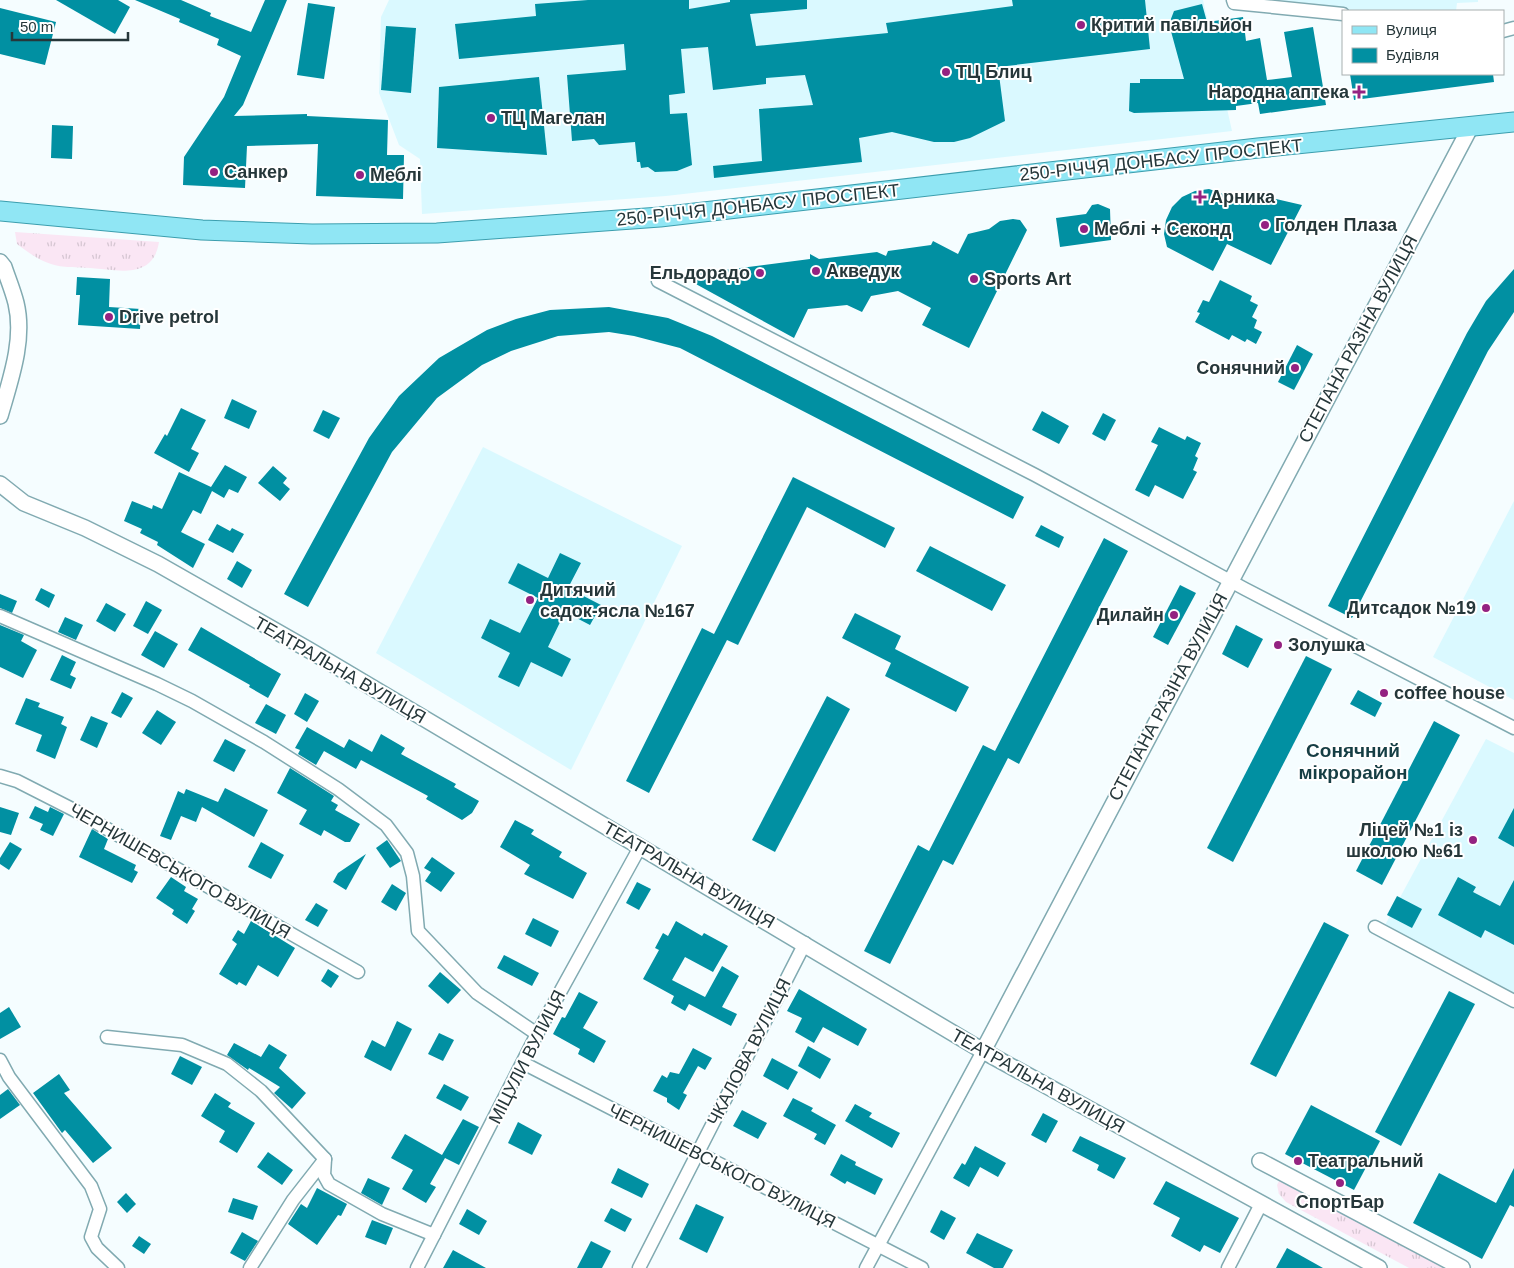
<svg xmlns="http://www.w3.org/2000/svg" width="1514" height="1268" viewBox="0 0 1514 1268" font-family="Arial,sans-serif">
<style>
.built{fill:#daf9ff}
.grass{fill:url(#grass-tufts)}
.building{fill:#0190a2}
.lines{fill:none;stroke-linecap:round;stroke-linejoin:round}
.minor-casing{stroke:#81aab1;stroke-width:15}
.tertiary-casing{stroke:#81aab1;stroke-width:18}
.primary-casing{stroke:#3b9eae;stroke-width:21}
.minor{stroke:#fff;stroke-width:12}
.tertiary{stroke:#fff;stroke-width:15}
.primary{stroke:#90e6f4;stroke-width:19}
.poi-dot{fill:#942281;stroke:#fff;stroke-width:2}
.labels{text-anchor:middle;stroke-width:4;stroke-linejoin:round;paint-order:stroke}
.poi-label{font-size:18px;font-weight:bold;fill:#26373a;stroke:#fff;text-anchor:start}
.street-label{font-size:18px;fill:#26373a;stroke:#fff}
.neighbourhood-label{font-size:19px;font-weight:bold;fill:#163e44;stroke:#fff}
</style>
<defs>
<pattern id="grass-tufts" width="24" height="20" patternUnits="userSpaceOnUse" patternTransform="scale(1.25)"><rect width="24" height="20" fill="#fae6f4"/><path d="M3 7l-1-3M5 7V3M7 7l1-3M15 17l-1-3M17 17v-4M19 17l1-3" fill="none" stroke="#d6c6d2"/></pattern>
</defs>
<rect width="100%" height="100%" fill="#f5fdff"/>
<g class="built">
<polygon points="389,0 1203,0 1232,131 666,196 422,214 420,159 399,145 379,93 381,17"/>
<polygon points="1249,0 1478,0 1478,2 1457,3 1456,11 1347,11"/>
<polygon points="483,447 682,546 571,770 376,653"/>
<polygon points="1514,501 1514,700 1433,657"/>
<polygon points="1486,739 1514,753 1514,996 1384,927"/>
</g>
<g class="grass">
<path d="M15 232 159 242C153 280 118 270 90 268 78 267 62 268 51 264 38 260 28 252 17 244Z"/>
<polygon points="1279,1181 1446,1268 1409,1268 1286,1202 1279,1194 1277,1185"/>
</g>
<g class="building">
<polygon points="56,0 118,0 130,7 115,34"/>
<polygon points="135,0 181,0 211,13 210,16 251,32 265,0 287,0 243,105 234,116 307,114 307,116 388,120 387,155 404,155 403,199 316,196 318,144 247,146 245,188 183,185 184,157 224,97 241,56 217,45 219,39 179,22 180,19"/>
<polygon points="588,0 689,0 689,9 730,2 730,0 807,0 807,9 750,14 756,46 888,33 886,23 1013,6 1012,0 1145,0 1150,49 998,67 1005,121 970,138 954,142 934,142 892,132 859,138 862,162 714,178 713,166 762,161 759,109 813,105 805,75 766,78 766,84 713,90 708,47 681,49 685,93 669,95 670,114 687,113 692,165 677,171 655,172 648,167 641,168 640,162 637,162 635,142 599,145 594,139 572,141 567,75 626,70 624,44 459,59 455,24 536,16 535,4"/>
<polygon points="308,3 335,7 324,79 297,75"/>
<polygon points="1202,4 1207,22 1243,17 1246,41 1260,38 1267,80 1292,77 1284,32 1313,27 1326,105 1260,114 1258,103 1236,106 1236,110 1134,113 1129,111 1130,83 1140,83 1140,79 1184,79 1169,24 1174,11"/>
<polygon points="0,8 56,22 45,65 0,54"/>
<polygon points="386,26 416,28 411,93 381,90"/>
<polygon points="1350,74 1493,74 1494,82 1354,100"/>
<polygon points="539,77 547,155 437,148 439,87"/>
<polygon points="52,125 73,126 72,159 51,158"/>
<polygon points="1209,189 1235,198 1240,196 1250,201 1276,199 1302,205 1271,265 1227,244 1213,271 1167,247 1164,234 1166,220 1172,207 1182,197 1195,191"/>
<polygon points="1098,204 1110,209 1111,240 1060,247 1056,218 1086,214 1092,205"/>
<polygon points="1013,219 1020,220 1027,230 969,348 922,325 931,308 898,291 871,296 862,312 847,305 808,309 794,338 694,283 693,274 810,259 810,254 819,259 877,252 886,256 888,251 931,245 933,241 958,254 968,234 989,229 1000,221"/>
<polygon points="1514,269 1514,312 1488,351 1352,618 1328,606 1467,333 1486,301"/>
<polygon points="77,277 110,279 109,307 141,309 140,329 78,325 80,295 76,295"/>
<polygon points="1220,280 1252,296 1250,301 1258,305 1252,317 1257,320 1254,328 1262,332 1256,344 1247,339 1245,342 1232,335 1229,340 1195,322 1200,313 1197,312 1203,300 1209,302"/>
<polygon points="609,307 668,318 712,336 1024,497 1013,519 680,348 634,336 609,332 558,336 511,351 482,365 437,398 392,452 308,607 284,594 369,438 399,396 439,358 487,330 516,319 550,310"/>
<polygon points="1297,345 1313,354 1294,390 1278,382"/>
<polygon points="232,399 257,411 249,429 224,418"/>
<polygon points="181,408 206,420 191,449 199,453 189,472 154,453 165,434 167,436"/>
<polygon points="323,410 340,418 329,439 313,431"/>
<polygon points="1042,411 1069,426 1059,444 1032,430"/>
<polygon points="1103,413 1116,420 1105,441 1092,434"/>
<polygon points="1159,427 1185,440 1187,436 1201,443 1195,456 1198,458 1193,470 1197,472 1183,499 1155,485 1149,497 1135,490 1158,445 1151,442"/>
<polygon points="225,465 247,477 238,493 229,489 224,498 212,491 201,514 193,510 181,532 205,544 193,568 157,545 158,542 140,533 142,529 124,521 132,501 152,509 153,505 162,509 179,472 211,487"/>
<polygon points="273,466 287,478 283,483 290,489 280,501 258,483"/>
<polygon points="793,477 895,528 885,548 807,507 738,645 727,640 649,793 626,781 702,628 714,634"/>
<polygon points="217,524 230,531 232,528 244,534 233,553 208,540"/>
<polygon points="1041,525 1064,537 1059,548 1035,536"/>
<polygon points="1104,538 1128,551 1019,764 1008,758 953,865 943,860 890,964 864,951 918,845 929,851 983,745 995,751"/>
<polygon points="930,546 1006,585 992,611 916,571"/>
<polygon points="560,553 581,563 568,588 601,605 590,625 565,612 548,647 571,659 562,677 531,662 519,687 498,677 510,653 481,638 490,619 520,633 538,598 508,583 518,563 548,578"/>
<polygon points="237,561 252,570 242,588 227,579"/>
<polygon points="1180,585 1196,593 1168,645 1153,637"/>
<polygon points="41,588 55,595 49,608 35,600"/>
<polygon points="0,594 17,601 12,613 0,608"/>
<polygon points="146,601 162,610 148,634 133,626"/>
<polygon points="106,603 126,614 115,632 96,621"/>
<polygon points="855,613 901,636 895,649 969,687 956,712 885,676 891,663 842,638"/>
<polygon points="65,617 83,625 76,640 58,632"/>
<polygon points="0,625 24,635 21,641 37,650 23,678 0,667"/>
<polygon points="1236,625 1263,639 1248,668 1222,654"/>
<polygon points="201,627 281,674 268,698 249,687 250,685 188,650"/>
<polygon points="155,631 178,644 164,668 141,655"/>
<polygon points="62,655 76,662 70,675 76,678 71,689 50,680"/>
<polygon points="1306,656 1332,669 1233,862 1207,848"/>
<polygon points="1358,690 1382,703 1375,717 1350,704"/>
<polygon points="122,692 133,698 121,718 111,713"/>
<polygon points="305,693 319,701 307,722 294,714"/>
<polygon points="827,696 850,709 775,852 752,840"/>
<polygon points="26,698 40,703 38,707 64,717 61,724 67,727 55,759 36,751 42,735 15,724"/>
<polygon points="266,704 286,715 276,734 255,723"/>
<polygon points="157,710 176,722 161,745 142,733"/>
<polygon points="91,716 108,723 97,748 80,740"/>
<polygon points="1434,721 1460,735 1382,885 1356,871"/>
<polygon points="307,727 344,748 349,739 372,752 381,734 405,748 401,754 456,784 454,787 479,801 472,813 462,820 426,799 428,796 361,760 356,769 324,751 316,765 298,754 300,750 295,748"/>
<polygon points="225,739 246,750 234,772 213,761"/>
<polygon points="290,768 334,796 331,801 338,805 335,810 360,824 350,842 345,842 324,830 321,836 299,824 307,810 277,793"/>
<polygon points="225,788 268,810 254,837 202,807 196,822 181,816 171,840 160,836 178,791 184,794 186,789 218,802"/>
<polygon points="35,806 48,812 50,807 64,814 53,836 40,830 43,824 29,818"/>
<polygon points="0,807 19,813 11,835 0,832"/>
<polygon points="1514,808 1514,847 1498,838"/>
<polygon points="515,820 534,830 531,834 562,852 559,857 587,873 573,899 524,874 530,865 500,847"/>
<polygon points="92,829 108,839 104,849 136,865 134,870 138,872 132,883 79,857"/>
<polygon points="387,840 401,861 390,868 376,848"/>
<polygon points="10,842 22,849 9,870 0,864 0,858"/>
<polygon points="261,842 284,855 271,879 248,867"/>
<polygon points="366,854 346,890 333,882 338,873"/>
<polygon points="432,857 455,873 441,892 425,881 431,872 424,868"/>
<polygon points="171,877 186,887 184,891 198,899 192,909 195,911 187,924 172,914 174,910 156,898"/>
<polygon points="1458,877 1476,887 1473,892 1500,906 1514,880 1514,945 1485,930 1481,938 1438,915"/>
<polygon points="637,882 651,889 639,910 626,903"/>
<polygon points="392,884 406,893 396,911 381,902"/>
<polygon points="1397,896 1422,909 1412,928 1387,915"/>
<polygon points="316,903 328,910 318,927 305,920"/>
<polygon points="533,918 559,931 551,947 525,934"/>
<polygon points="251,921 295,948 278,977 258,965 246,986 239,982 237,985 219,974 237,944 232,940 238,930 244,934"/>
<polygon points="676,921 702,936 704,933 728,946 713,972 685,957 672,980 705,997 722,966 739,976 722,1007 737,1014 731,1026 689,1004 685,1011 671,1003 674,996 643,979 659,950 655,948 663,933 668,936"/>
<polygon points="1324,922 1349,935 1276,1077 1250,1064"/>
<polygon points="504,955 539,973 532,986 497,968"/>
<polygon points="328,969 339,976 331,988 321,981"/>
<polygon points="440,972 461,990 448,1004 428,986"/>
<polygon points="799,989 867,1029 858,1046 823,1027 814,1043 795,1032 802,1018 787,1011"/>
<polygon points="1449,991 1475,1004 1401,1146 1375,1132"/>
<polygon points="579,992 598,1002 583,1028 606,1041 594,1063 578,1054 580,1049 553,1034 562,1017 565,1018"/>
<polygon points="9,1007 21,1027 0,1039 0,1013"/>
<polygon points="397,1021 412,1029 391,1071 364,1057 372,1040 385,1047"/>
<polygon points="439,1033 454,1040 443,1061 428,1054"/>
<polygon points="234,1043 261,1057 269,1044 287,1055 279,1068 306,1093 292,1109 274,1093 280,1087 249,1068 248,1070 227,1055"/>
<polygon points="808,1046 831,1059 820,1079 798,1066"/>
<polygon points="693,1048 712,1058 705,1070 698,1066 683,1093 687,1095 679,1110 667,1102 667,1098 653,1091 662,1075 667,1078 670,1072 679,1074"/>
<polygon points="180,1056 202,1067 192,1085 171,1074"/>
<polygon points="772,1058 798,1072 788,1090 763,1076"/>
<polygon points="59,1074 70,1090 64,1093 112,1148 93,1163 65,1130 62,1133 33,1093"/>
<polygon points="444,1084 469,1097 461,1111 436,1098"/>
<polygon points="8,1089 20,1105 0,1119 0,1095"/>
<polygon points="215,1093 231,1103 228,1107 255,1123 237,1153 219,1142 225,1131 201,1116"/>
<polygon points="793,1098 813,1108 811,1111 836,1125 825,1145 814,1139 817,1134 783,1116"/>
<polygon points="855,1104 872,1113 869,1117 900,1133 892,1148 845,1121"/>
<polygon points="1311,1105 1380,1141 1354,1190 1285,1154"/>
<polygon points="742,1110 767,1123 758,1139 733,1126"/>
<polygon points="1043,1113 1058,1121 1046,1143 1031,1135"/>
<polygon points="463,1119 479,1127 459,1165 445,1158 430,1184 436,1187 426,1203 402,1189 413,1170 391,1158 405,1134 442,1155"/>
<polygon points="518,1122 542,1135 532,1155 508,1143"/>
<polygon points="1080,1136 1126,1158 1114,1179 1097,1170 1099,1165 1072,1151"/>
<polygon points="975,1146 1006,1163 998,1177 980,1167 969,1187 953,1178 962,1163 965,1165"/>
<polygon points="268,1152 293,1170 282,1185 257,1167"/>
<polygon points="841,1154 856,1162 855,1165 883,1179 875,1195 847,1181 845,1184 830,1175"/>
<polygon points="618,1168 649,1184 642,1198 611,1183"/>
<polygon points="1514,1168 1514,1207 1510,1205 1482,1259 1413,1223 1439,1173 1496,1203"/>
<polygon points="368,1178 390,1188 382,1205 361,1193"/>
<polygon points="1166,1181 1239,1218 1220,1253 1204,1245 1200,1252 1171,1236 1180,1218 1153,1204"/>
<polygon points="317,1188 347,1204 341,1216 338,1215 317,1245 288,1224 301,1204 307,1208"/>
<polygon points="126,1193 136,1204 127,1213 117,1202"/>
<polygon points="233,1198 258,1206 253,1220 228,1212"/>
<polygon points="696,1204 724,1217 707,1253 679,1239"/>
<polygon points="611,1208 632,1219 625,1232 604,1221"/>
<polygon points="467,1209 487,1221 479,1235 459,1224"/>
<polygon points="941,1210 956,1218 944,1240 930,1232"/>
<polygon points="372,1220 393,1228 386,1245 365,1237"/>
<polygon points="242,1232 258,1241 245,1261 230,1253"/>
<polygon points="977,1233 1013,1250 1003,1268 994,1268 966,1253"/>
<polygon points="139,1236 151,1244 144,1254 132,1246"/>
<polygon points="591,1241 611,1251 602,1268 577,1268"/>
<polygon points="1287,1248 1298,1254 1323,1268 1276,1268"/>
<polygon points="453,1250 486,1268 443,1268"/>
</g>
<g class="lines">
<g class="minor-casing">
<g id="minor">
<polyline points="1233,0 1234,3 1343,14"/>
<polyline points="1503,31 1514,28"/>
<polyline points="658,281 1035,475 1245,589 1514,728"/>
<polyline points="0,616 157,684 192,701 264,742 338,789 386,825 407,853 413,876 418,931 477,993 537,1034"/>
<polyline points="0,776 17,781 74,810 358,972"/>
<polyline points="1375,927 1514,1001"/>
<polyline points="107,1037 182,1045 227,1064 261,1091 325,1159 324,1175 329,1184 382,1214 434,1235"/>
<polyline points="0,1060 9,1077 91,1186 100,1209 91,1237 97,1248 118,1268"/>
<polyline points="523,1063 922,1268"/>
<polyline points="250,1268 293,1200 325,1159"/>
<polyline points="417,1268 537,1034 640,847"/>
<polyline points="639,1268 805,943"/>
<polyline points="866,1268 983,1051"/>
<polyline points="1228,1268 1261,1204"/>
</g>
</g>
<g class="tertiary-casing">
<g id="tertiary">
<path d="M0 262 4 267C8 279 13 291 16 303 25 340 10 381 0 416"/>
<polyline points="0,484 24,503 85,528 158,564 309,650 983,1051 1379,1268"/>
<polyline points="983,1051 1471,126"/>
<polyline points="1260,1161 1462,1268"/>
</g>
</g>
<g class="primary-casing">
<polyline id="primary" points="0,211 202,230 312,234 437,233 660,217 1258,148 1514,122"/>
</g>
<use href="#minor" class="minor"/>
<use href="#tertiary" class="tertiary"/>
<use href="#primary" class="primary"/>
</g>
<g class="poi-dot">
<circle cx="1081" cy="25" r="5"/>
<circle cx="946" cy="72" r="5"/>
<path d="M1356.5 84.5h5v5h5v5h-5v5h-5v-5h-5v-5h5z"/>
<circle cx="491" cy="118" r="5"/>
<circle cx="214" cy="172" r="5"/>
<circle cx="360" cy="175" r="5"/>
<path d="M1197.5 189.5h5v5h5v5h-5v5h-5v-5h-5v-5h5z"/>
<circle cx="1265" cy="225" r="5"/>
<circle cx="1084" cy="229" r="5"/>
<circle cx="816" cy="271" r="5"/>
<circle cx="760" cy="273" r="5"/>
<circle cx="974" cy="279" r="5"/>
<circle cx="109" cy="317" r="5"/>
<circle cx="1295" cy="368" r="5"/>
<circle cx="530" cy="600" r="5"/>
<circle cx="1486" cy="608" r="5"/>
<circle cx="1174" cy="615" r="5"/>
<circle cx="1278" cy="645" r="5"/>
<circle cx="1384" cy="693" r="5"/>
<circle cx="1473" cy="840" r="5"/>
<circle cx="1298" cy="1161" r="5"/>
<circle cx="1340" cy="1183" r="5"/>
</g>
<g class="labels">
<g class="poi-label">
<text x="1091" y="31">Критий павільйон</text>
<text x="956" y="78">ТЦ Блиц</text>
<text x="1349" y="98" text-anchor="end">Народна аптека</text>
<text x="501" y="124">ТЦ Магелан</text>
<text x="224" y="178">Санкер</text>
<text x="370" y="181">Меблі</text>
<text x="1210" y="203">Арника</text>
<text x="1275" y="231">Голден Плаза</text>
<text x="1094" y="235">Меблі + Секонд</text>
<text x="826" y="277">Акведук</text>
<text x="750" y="279" text-anchor="end">Ельдорадо</text>
<text x="984" y="285">Sports Art</text>
<text x="119" y="323">Drive petrol</text>
<text x="1285" y="374" text-anchor="end">Сонячний</text>
<text x="540" y="596">Дитячий<tspan x="540" dy="21">садок-ясла №167</tspan></text>
<text x="1476" y="614" text-anchor="end">Дитсадок №19</text>
<text x="1164" y="621" text-anchor="end">Дилайн</text>
<text x="1288" y="651">Золушка</text>
<text x="1394" y="699">coffee house</text>
<text x="1463" y="836" text-anchor="end">Ліцей №1 із<tspan x="1463" dy="21">школою №61</tspan></text>
<text x="1308" y="1167">Театральний</text>
<text x="1340" y="1208" text-anchor="middle">СпортБар</text>
</g>
<g class="street-label">
<text transform="translate(1161 160) rotate(-6)" y="6">250-РІЧЧЯ ДОНБАСУ ПРОСПЕКТ</text>
<text transform="translate(758 205) rotate(-6)" y="6">250-РІЧЧЯ ДОНБАСУ ПРОСПЕКТ</text>
<text transform="translate(1358 339) rotate(-62)" y="6">СТЕПАНА РАЗІНА ВУЛИЦЯ</text>
<text transform="translate(340 670) rotate(30)" y="6">ТЕАТРАЛЬНА ВУЛИЦЯ</text>
<text transform="translate(1168 697) rotate(-62)" y="6">СТЕПАНА РАЗІНА ВУЛИЦЯ</text>
<text transform="translate(180 871) rotate(30)" y="6">ЧЕРНИШЕВСЬКОГО ВУЛИЦЯ</text>
<text transform="translate(689 875) rotate(30)" y="6">ТЕАТРАЛЬНА ВУЛИЦЯ</text>
<text transform="translate(749 1052) rotate(-63)" y="6">ЧКАЛОВА ВУЛИЦЯ</text>
<text transform="translate(527 1057) rotate(-63)" y="6">МІЦУЛИ ВУЛИЦЯ</text>
<text transform="translate(1038 1081) rotate(29)" y="6">ТЕАТРАЛЬНА ВУЛИЦЯ</text>
<text transform="translate(722 1166) rotate(27)" y="6">ЧЕРНИШЕВСЬКОГО ВУЛИЦЯ</text>
</g>
<g class="neighbourhood-label">
<text x="1353" y="757">Сонячний<tspan x="1353" dy="22">мікрорайон</tspan></text>
</g>
</g>
<rect x="1342" y="10" width="162" height="65" fill="#ffffff" stroke="#a8afb0"/>
<rect x="1352" y="26" width="25" height="8" fill="#90e6f4" stroke="#a8afb0"/>
<text x="1386" y="35" font-size="15" fill="#26373a">Вулиця</text>
<rect x="1352" y="48" width="25" height="15" fill="#0190a2" stroke="#a8afb0"/>
<text x="1386" y="60" font-size="15" fill="#26373a">Будівля</text>
<path d="M12 32v8h116v-8" fill="none" stroke="#26373a" stroke-width="2.5"/>
<text x="20" y="32" font-size="15" fill="#26373a" stroke="#ffffff" stroke-width="4" paint-order="stroke">50 m</text>
</svg>
